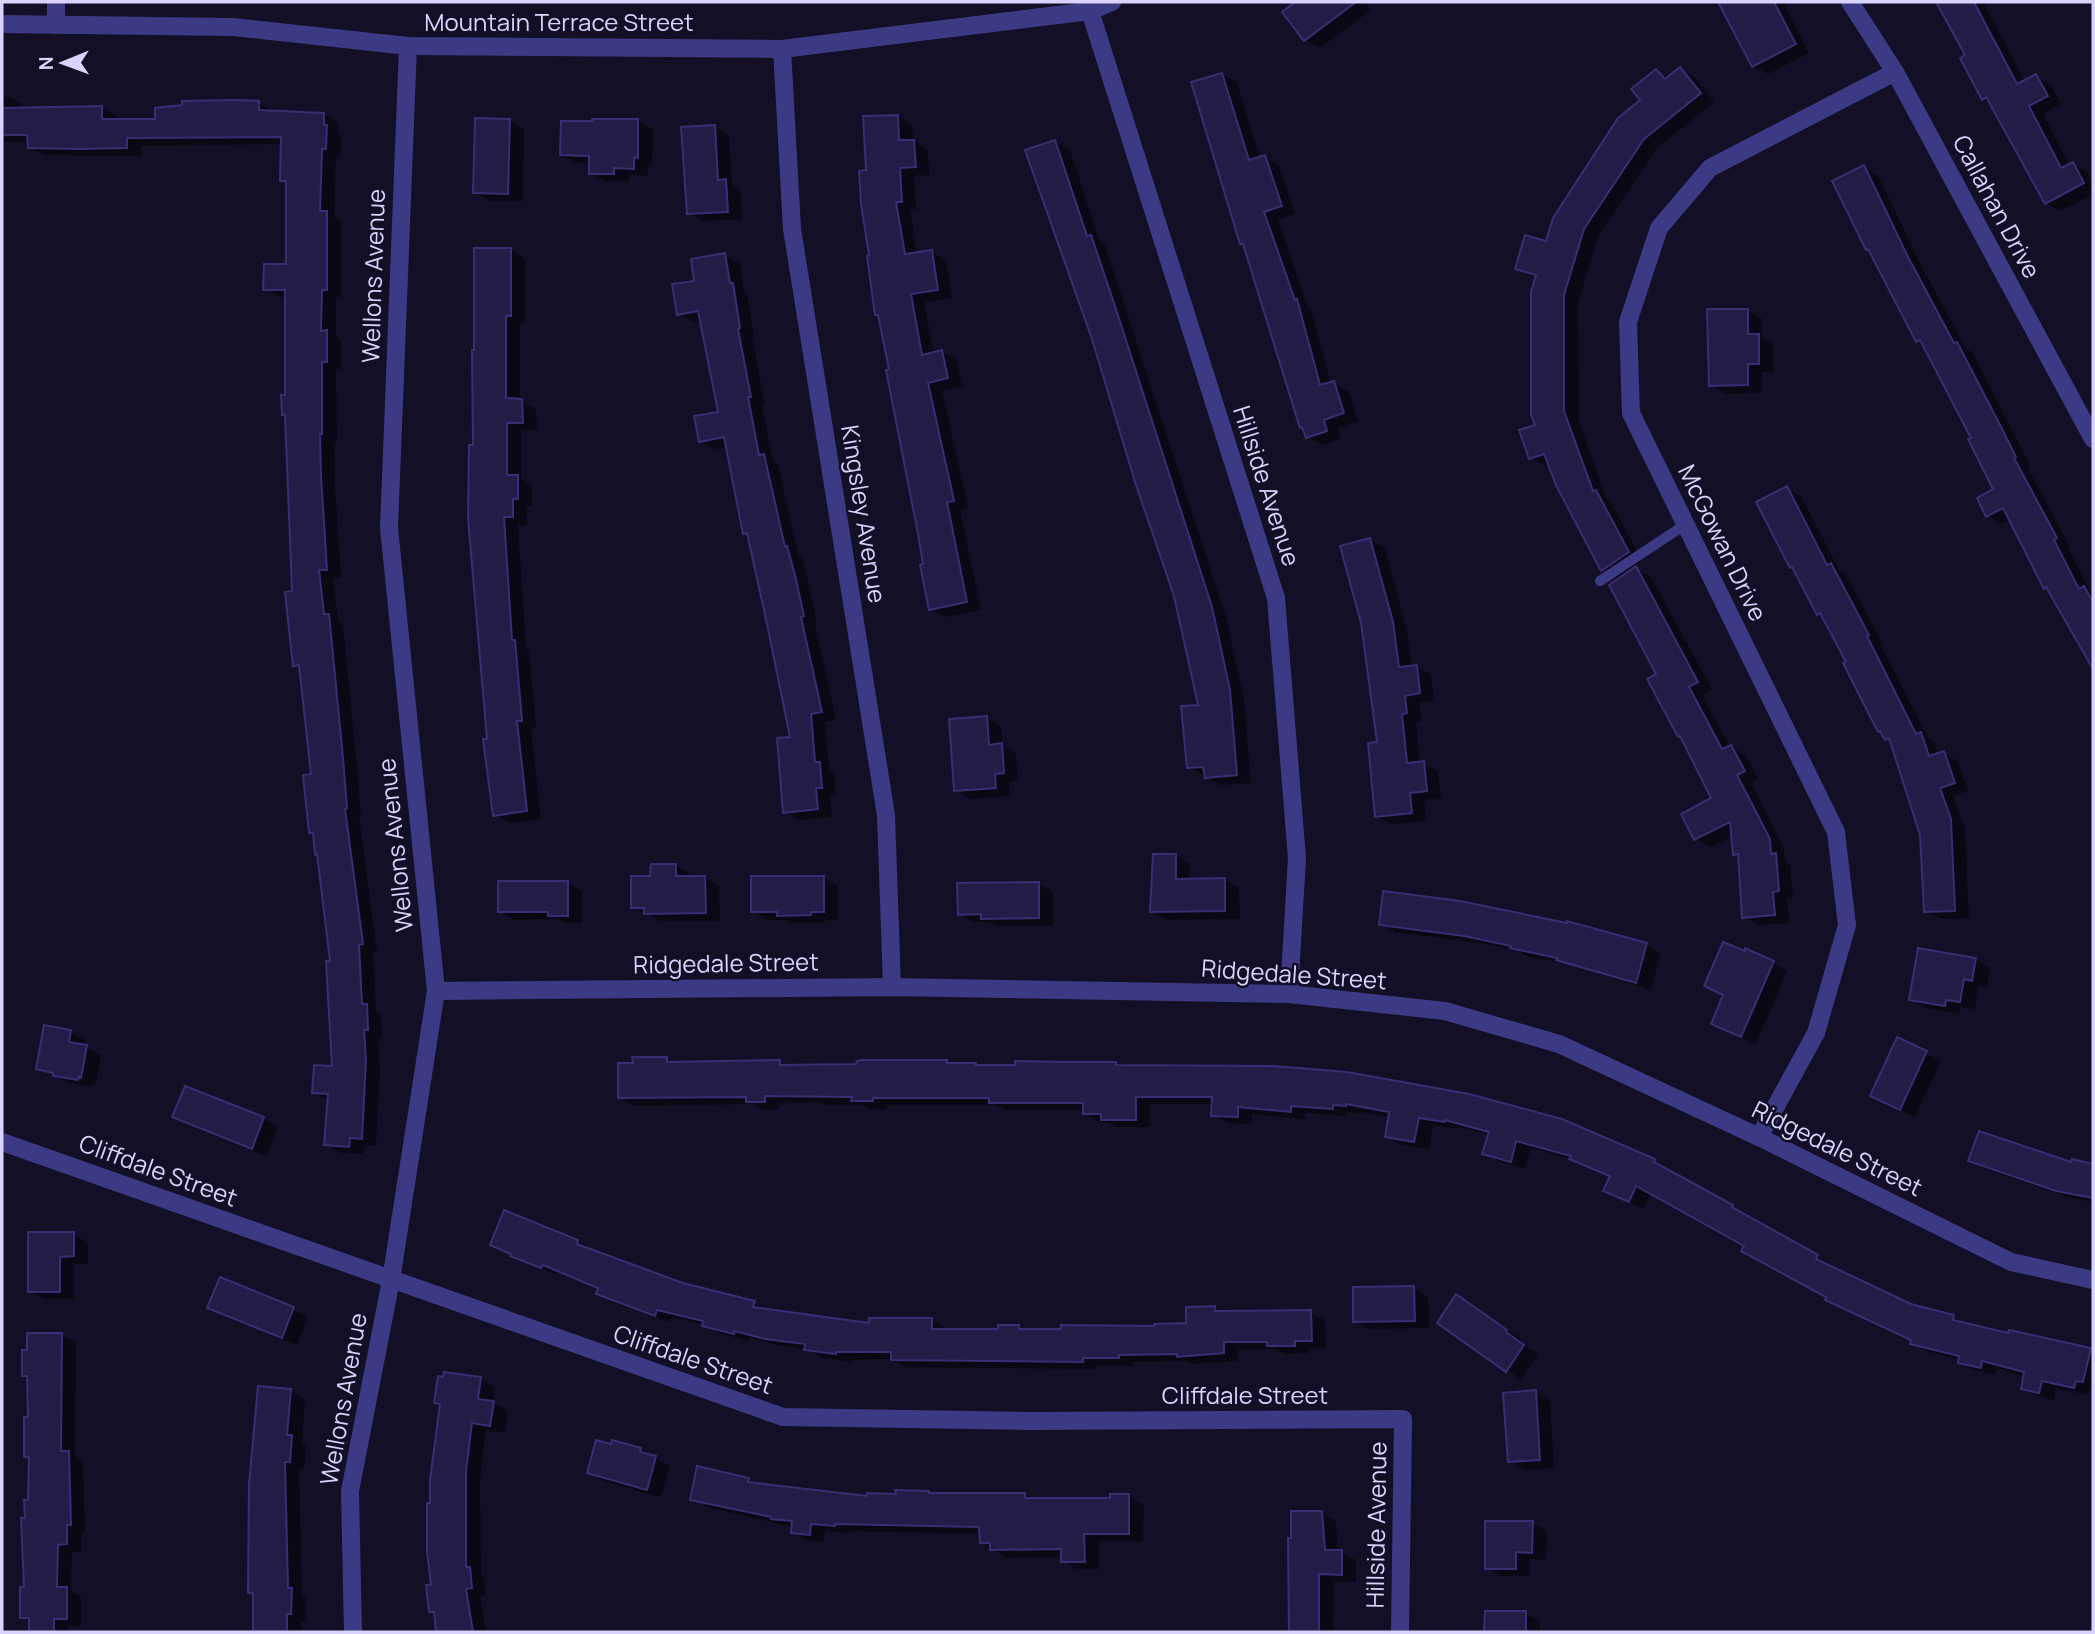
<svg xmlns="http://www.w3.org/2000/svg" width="2095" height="1634" viewBox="0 0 2095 1634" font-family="Manrope,sans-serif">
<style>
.shadow{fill:#0007}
.building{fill:#241b47;stroke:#3b2d73;stroke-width:2}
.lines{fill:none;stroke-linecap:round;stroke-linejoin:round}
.service{stroke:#3d3a85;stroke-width:10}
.minor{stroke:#3d3a85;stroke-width:18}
.tertiary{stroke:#3d3a85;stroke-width:18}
.labels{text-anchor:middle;stroke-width:5;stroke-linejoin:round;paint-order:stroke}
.street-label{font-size:24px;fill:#d9d4ff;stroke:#130f26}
</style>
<rect width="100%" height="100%" fill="#130f26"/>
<g class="shadow">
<polygon points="1297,2 1369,2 1366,4 1371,10 1320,48 1305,40 1284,12"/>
<polygon points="1720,2 1783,2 1809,53 1768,74 1753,66"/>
<polygon points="1936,2 1983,2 2025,82 2036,76 2051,85 2061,104 2043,114 2069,165 2073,164 2087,172 2093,184 2093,194 2061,211 2046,203 1991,102 1983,98 1967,56"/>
<polygon points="1680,69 1695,77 1714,102 1658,147 1598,237 1578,303 1579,421 1606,498 1610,500 1642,561 1633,567 1651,577 1712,690 1702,695 1730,747 1746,755 1758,779 1751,783 1784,848 1785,861 1790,864 1793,899 1787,899 1789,923 1759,925 1744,917 1740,857 1735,854 1733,836 1710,847 1696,839 1714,799 1683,738 1679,736 1659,675 1620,579 1603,569 1550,464 1545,466 1531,458 1537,426 1537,278 1517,268 1547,243 1643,101 1656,71 1669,78"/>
<polygon points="1222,74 1237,83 1260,158 1265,157 1279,165 1295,214 1278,220 1308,308 1311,310 1331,383 1349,391 1358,421 1338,428 1341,439 1322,445 1307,436 1305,429 1301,427"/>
<polygon points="2,97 9,97 23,105 23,109 102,108 116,116 116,121 157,121 258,103 273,111 324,114 338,123 338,134 341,135 340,157 336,156 334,217 341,221 341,297 336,297 336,337 341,341 341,369 336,369 337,442 334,442 335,486 341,577 333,578 338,621 343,624 357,768 361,816 359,816 377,952 373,952 376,1012 381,1014 382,1037 378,1038 380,1069 376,1146 364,1145 363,1154 341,1153 326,1144 328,1100 313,1092 334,1068 332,963 301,668 295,664 287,416 283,414 287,397 287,297 280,297 265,289 288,266 288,184 281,180 282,144 141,146 141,156 44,155 29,147 29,142 2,142"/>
<polygon points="898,116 912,125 913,141 928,150 929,175 914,176 916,209 910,209 917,254 932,252 946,260 952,298 924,302 934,354 942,352 957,360 962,386 942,391 968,508 960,510 981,610 945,617 931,609 925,566 871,257 868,172"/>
<polygon points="509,120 524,129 523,201 490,201 475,192"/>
<polygon points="638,121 653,129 652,165 648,165 648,176 629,175 629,181 605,181 590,173 590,163 577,163 562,154"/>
<polygon points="714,127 729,135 732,185 740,189 742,219 703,221 689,213"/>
<polygon points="1055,142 1070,150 1100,242 1105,245 1226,617 1244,699 1251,783 1221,785 1188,767 1200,707 1175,596"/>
<polygon points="1864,167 1878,176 1921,265 1966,349 1972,352 2030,465 2027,467 2070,547 2068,548 2090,591 2093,593 2093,666 2050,590 2045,587 2011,519 2002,524 1987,515 1996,490 1973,439 1924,344 1918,340 1872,251 1867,249"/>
<polygon points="511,250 525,259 525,323 520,323 520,400 536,409 537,430 521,430 521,479 532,485 532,506 527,506 527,525 518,525 526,648 529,650 536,728 531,729 541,819 509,823 495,814 489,740 475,447"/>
<polygon points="725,255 740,264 744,291 747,293 754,336 752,336 765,405 762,405 773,461 778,464 798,555 802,557 809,584 817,624 815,624 836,720 825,722 829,769 834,772 836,795 830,796 832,817 799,820 784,811 792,738 749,536 745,533 727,447 715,449 700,441 720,413 702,321 693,322 678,313 696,282"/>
<polygon points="1747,311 1762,319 1762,338 1773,344 1773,372 1762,372 1762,393 1725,394 1711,385"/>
<polygon points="1787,488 1801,496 1839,570 1845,574 1883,644 1881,645 1928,738 1935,743 1939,755 1944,753 1958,762 1968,791 1953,796 1965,829 1969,918 1941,919 1926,911 1922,834 1892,742 1880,731 1823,616 1818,613 1795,569 1791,567"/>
<polygon points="1370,540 1385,548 1407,631 1412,667 1416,667 1431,675 1434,701 1419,703 1421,721 1416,722 1420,763 1438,771 1441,799 1424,800 1426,821 1391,824 1377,816 1379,744"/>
<polygon points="986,717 1001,726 1003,746 1016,754 1018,781 1009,782 1010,796 971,799 956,790"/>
<polygon points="1176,855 1190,864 1190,880 1225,880 1239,888 1240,919 1166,920 1152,911"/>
<polygon points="676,865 690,874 690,878 705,878 719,886 720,921 660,921 633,907 652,877"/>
<polygon points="823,877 838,886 838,920 825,920 825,923 793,923 787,920 768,920 753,911"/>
<polygon points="567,883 582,891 582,923 565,923 558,919 515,920 500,911"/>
<polygon points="1038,884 1053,892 1053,926 997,926 989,922 974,922 959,914"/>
<polygon points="1381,924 1646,945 1661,953 1651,990 1568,964 1526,956 1519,951 1480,943 1395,932"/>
<polygon points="1976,959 1990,968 1987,988 1978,986 1975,1009 1960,1007 1959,1013 1925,1008 1911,999"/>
<polygon points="1773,962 1787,971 1756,1044 1713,1023 1725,996 1706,986"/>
<polygon points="70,1032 85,1040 84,1046 101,1055 96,1085 93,1084 93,1087 69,1083 38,1068"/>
<polygon points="1898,1040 1941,1061 1915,1117 1887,1104"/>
<polygon points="666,1059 675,1064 780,1062 788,1067 946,1062 950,1064 979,1067 1115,1064 1120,1067 1273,1068 1654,1161 1745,1217 1832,1265 1830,1268 1911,1306 1954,1317 1968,1325 2010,1336 2010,1333 2093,1351 2093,1390 2090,1389 2088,1395 2056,1388 2054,1400 2037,1396 2023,1388 2025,1376 1997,1368 1995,1375 1974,1370 1960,1362 1960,1360 1927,1351 1912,1343 1913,1341 1828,1296 1746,1245 1651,1192 1643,1209 1606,1190 1611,1177 1575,1160 1531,1148 1525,1169 1499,1161 1484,1153 1490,1135 1459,1127 1459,1129 1433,1125 1429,1149 1401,1145 1387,1136 1390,1117 1360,1112 1360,1114 1347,1112 1347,1116 1305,1113 1305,1119 1252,1114 1252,1124 1228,1123 1213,1115 1213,1104 1150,1104 1150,1127 1117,1127 1108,1122 1100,1122 1085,1113 1085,1110 1005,1110 996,1105 887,1105 887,1109 868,1109 861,1105 826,1105 821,1102 779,1103 779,1110 762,1110 753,1104 635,1106 620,1097"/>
<polygon points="186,1088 263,1119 278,1127 266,1156 189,1125 175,1117"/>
<polygon points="1971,1161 2072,1164 2073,1161 2093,1166 2093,1202 2072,1198 1985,1169"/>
<polygon points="73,1234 88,1243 88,1264 74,1264 74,1299 44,1299 30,1291"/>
<polygon points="578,1241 592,1249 591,1251 683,1284 754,1303 767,1310 870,1325 931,1320 946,1328 946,1330 1000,1330 1018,1326 1025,1330 1156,1328 1188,1325 1215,1308 1223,1313 1311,1312 1325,1321 1326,1348 1309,1349 1309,1353 1284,1354 1276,1349 1238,1350 1238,1361 1193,1364 1188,1361 1133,1362 1133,1366 1097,1365 1097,1369 907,1367 894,1359 851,1360 850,1362 821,1357 807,1349 781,1346 749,1337 748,1341 719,1333 705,1325 672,1317 670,1322 612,1302 598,1293 599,1289 558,1272 556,1275 492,1244"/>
<polygon points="1414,1288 1428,1297 1429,1328 1369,1329 1355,1321"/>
<polygon points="1471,1305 1521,1339 1519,1342 1538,1354 1521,1379 1507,1370"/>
<polygon points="210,1308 293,1309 308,1317 297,1345 224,1316"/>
<polygon points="61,1335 76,1343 75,1457 83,1462 85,1532 81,1532 81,1552 72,1552 71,1591 81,1597 81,1626 68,1626 68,1632 31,1632 31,1622 22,1617 26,1589 26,1520 30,1502 31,1459 26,1456 30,1419 29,1378 24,1375"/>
<polygon points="480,1378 495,1387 493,1402 508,1411 505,1433 486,1430 480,1480 481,1575 484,1577 486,1595 480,1596 486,1632 438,1632 436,1614 431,1611 433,1586 432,1504 441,1405 436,1402"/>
<polygon points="290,1391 305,1399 302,1443 306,1446 304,1469 299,1469 302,1596 306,1598 306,1622 301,1622 301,1632 255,1632 255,1596 249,1592"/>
<polygon points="1535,1392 1550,1401 1554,1468 1524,1470 1510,1461"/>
<polygon points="614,1442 641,1450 670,1466 661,1497 603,1481 589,1472 612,1447"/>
<polygon points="748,1479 759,1485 868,1498 932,1495 1025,1494 1033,1499 1111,1500 1129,1496 1144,1505 1143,1541 1099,1541 1099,1569 1077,1569 1063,1561 1063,1557 1007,1558 981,1542 981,1534 850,1531 849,1533 825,1531 824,1542 807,1540 793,1532 793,1527 707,1507 692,1499"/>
<polygon points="1321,1513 1336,1521 1338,1552 1356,1560 1356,1582 1334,1582 1333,1632 1290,1632 1289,1539 1293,1539"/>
<polygon points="1532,1523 1547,1531 1546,1560 1530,1559 1530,1576 1501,1576 1487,1568"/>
<polygon points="1486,1612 1525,1613 1540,1621 1540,1632 1486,1632"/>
</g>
<g class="building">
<polygon points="1295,2 1356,2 1304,41 1282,12"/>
<polygon points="1718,2 1774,2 1796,44 1752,67"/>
<polygon points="1936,2 1974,2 2017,84 2036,74 2048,96 2029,106 2061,168 2073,162 2084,183 2045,204 1986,97 1982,100 1960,58 1965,55"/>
<polygon points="1680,67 1701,93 1644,139 1584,229 1564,295 1564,411 1593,491 1596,490 1629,552 1601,571 1556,485 1544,454 1529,459 1519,430 1535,425 1531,415 1531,292 1536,275 1515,269 1525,235 1546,241 1553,218 1618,118 1640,100 1631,89 1656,69 1665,79"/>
<polygon points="1222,73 1249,160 1265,155 1282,206 1264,212 1295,300 1297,299 1320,385 1334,381 1344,413 1324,420 1327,431 1306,438 1302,427 1300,428 1243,244 1240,244 1191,82"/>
<polygon points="238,100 259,101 259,110 324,113 324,125 327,125 326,149 322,149 320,211 327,211 327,290 322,290 321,331 327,330 327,362 322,362 322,434 320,434 321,476 327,570 319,570 324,614 329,614 343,758 347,808 345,809 363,944 359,945 362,1004 367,1004 368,1030 364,1030 366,1060 362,1139 350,1138 349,1147 324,1145 328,1094 312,1093 314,1065 332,1066 326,961 330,961 317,854 315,855 313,833 309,833 303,775 311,774 299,665 293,666 285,592 292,591 285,414 282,415 281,395 285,395 285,290 263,290 264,264 286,264 286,181 280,181 281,137 127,138 127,148 80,149 28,148 27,135 2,135 2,108 102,106 102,119 155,119 155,108 182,105 182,101"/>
<polygon points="898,115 899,140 914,140 916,167 900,168 902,202 896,202 905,254 932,250 938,290 911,294 922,355 942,350 948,378 928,383 954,501 947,502 967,602 929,610 920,565 923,564 918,534 886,370 889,369 878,315 875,315 867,256 869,255 861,204 859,171 866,170 863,116"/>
<polygon points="475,118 510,119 508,194 473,193"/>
<polygon points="592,119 638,119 638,158 634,157 634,169 614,168 614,174 589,174 589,156 560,155 561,121 592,121"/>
<polygon points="715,125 718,180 726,179 728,212 687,214 681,127"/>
<polygon points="1055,140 1087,236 1091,235 1114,303 1212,607 1230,690 1237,775 1205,778 1203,767 1187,768 1181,706 1198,705 1174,596 1135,482 1092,339 1025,150"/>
<polygon points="1864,165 1907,255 1954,343 1957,342 1999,423 2016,457 2014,458 2057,538 2054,540 2079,589 2084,586 2093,602 2093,669 2046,587 2044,589 2003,508 1986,517 1977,498 1993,489 1968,439 1971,438 1920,340 1916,342 1868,249 1866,250 1832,181"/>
<polygon points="474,248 511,248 511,316 506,316 506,398 522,399 523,423 507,423 507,475 518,475 518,499 513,499 513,517 504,517 512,640 515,640 522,721 517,721 527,811 493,816 483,739 487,739 468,518 469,445 473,445 472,350 474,350"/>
<polygon points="725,253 730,283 733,283 740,328 738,329 751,397 748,397 759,455 764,454 785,547 787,546 795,575 804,616 801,617 822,712 811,714 815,762 820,762 822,788 816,788 818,809 783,813 777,738 790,737 767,624 747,533 743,534 724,437 699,442 694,416 718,412 698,311 677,315 672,284 694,281 691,259"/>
<polygon points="1707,309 1748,309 1748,334 1759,334 1759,364 1748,364 1748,385 1709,386"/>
<polygon points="1787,486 1827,565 1831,563 1869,635 1867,636 1916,734 1921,732 1929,756 1944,751 1955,783 1940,788 1951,819 1955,911 1924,912 1920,835 1889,738 1885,740 1880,731 1878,732 1843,663 1846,662 1820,613 1817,615 1792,567 1790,568 1756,502"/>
<polygon points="1370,538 1393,622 1399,667 1417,665 1420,693 1405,696 1407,713 1402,714 1407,763 1424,761 1427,791 1410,793 1412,813 1375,817 1368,743 1377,742 1361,623 1340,546"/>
<polygon points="1636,566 1698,682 1689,687 1722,749 1731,745 1745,771 1737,775 1770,839 1771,854 1776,853 1779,891 1773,892 1775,915 1742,918 1738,854 1733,855 1730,822 1694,840 1681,814 1711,798 1680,736 1678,737 1647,679 1656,674 1609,585"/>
<polygon points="987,716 989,745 1002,743 1004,773 995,774 996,788 954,791 949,719"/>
<polygon points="1153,854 1176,854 1176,879 1225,878 1225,911 1150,912"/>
<polygon points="651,864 676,864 676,876 705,876 706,913 644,914 644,908 631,908 631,876 650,876"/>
<polygon points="751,876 824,876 824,912 811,912 811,915 777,916 777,912 751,912"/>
<polygon points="498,881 568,881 568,916 548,916 548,912 498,912"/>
<polygon points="1039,882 1039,918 981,919 981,914 958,915 957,883"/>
<polygon points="1383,891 1460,901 1567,923 1567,921 1647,943 1636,983 1556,960 1557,958 1510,948 1511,946 1464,936 1379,925"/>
<polygon points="1723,942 1745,951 1745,948 1774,961 1741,1037 1711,1024 1723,995 1704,986"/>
<polygon points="1918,948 1976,958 1972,981 1964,979 1960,1002 1946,1000 1945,1006 1909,1000"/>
<polygon points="44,1025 71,1030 69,1042 87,1045 81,1078 79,1077 78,1080 53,1076 53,1073 36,1069"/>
<polygon points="1897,1037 1927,1051 1900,1110 1870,1096"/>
<polygon points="632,1057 667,1057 667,1062 780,1060 780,1065 856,1064 857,1061 863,1060 947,1060 947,1063 976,1063 976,1065 1015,1065 1015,1061 1069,1062 1116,1062 1116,1065 1273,1066 1347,1072 1469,1094 1562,1119 1655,1159 1654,1162 1733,1205 1732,1207 1818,1255 1816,1259 1911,1304 1954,1315 1953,1320 2008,1333 2009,1330 2091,1348 2083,1382 2076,1381 2074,1388 2042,1381 2039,1393 2021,1389 2024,1372 1982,1361 1981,1368 1958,1363 1959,1356 1910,1344 1911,1340 1825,1300 1826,1297 1741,1251 1744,1246 1636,1186 1629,1202 1603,1191 1610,1176 1569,1159 1571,1156 1516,1141 1511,1162 1482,1154 1489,1132 1445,1120 1444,1122 1419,1118 1414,1142 1385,1137 1389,1112 1346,1104 1346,1106 1333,1105 1333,1109 1291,1106 1291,1112 1238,1107 1238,1117 1211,1116 1212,1097 1136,1097 1136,1120 1101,1120 1101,1114 1083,1114 1083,1103 989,1103 989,1098 873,1098 873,1101 851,1101 852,1097 765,1096 765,1102 746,1102 746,1097 618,1098 618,1063 633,1063"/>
<polygon points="185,1086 264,1117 252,1149 172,1117"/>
<polygon points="1979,1131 2071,1162 2072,1159 2093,1164 2093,1198 2056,1191 1968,1161"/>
<polygon points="504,1210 578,1240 577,1244 683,1283 755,1301 753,1307 869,1323 869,1318 932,1318 932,1329 998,1329 998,1325 1019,1325 1019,1329 1061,1329 1061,1325 1154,1326 1154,1324 1186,1323 1186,1307 1215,1306 1215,1311 1311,1310 1312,1341 1295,1341 1295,1346 1267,1346 1267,1342 1224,1342 1224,1353 1177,1357 1177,1354 1119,1355 1119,1358 1083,1358 1083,1362 891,1360 891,1352 836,1352 836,1354 804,1350 805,1344 765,1339 734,1331 734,1334 702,1326 703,1321 657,1310 655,1316 596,1294 598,1288 543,1265 541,1268 510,1256 511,1254 490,1245"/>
<polygon points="28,1232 74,1232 74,1256 60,1257 60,1292 28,1292"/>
<polygon points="220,1277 294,1307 282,1338 207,1308"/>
<polygon points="1414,1286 1415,1321 1353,1322 1353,1287"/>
<polygon points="1456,1294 1507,1330 1506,1332 1524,1345 1506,1372 1437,1323"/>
<polygon points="27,1333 62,1333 61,1451 69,1451 71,1525 67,1525 67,1544 58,1545 57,1587 67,1587 67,1619 54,1619 54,1632 29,1632 29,1618 20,1618 20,1587 24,1587 21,1518 25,1518 24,1500 28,1500 29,1457 24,1457 24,1417 28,1417 27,1376 22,1376 22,1350 27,1350"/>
<polygon points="444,1372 481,1377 478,1399 494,1401 490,1426 472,1423 466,1471 466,1567 470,1567 472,1588 466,1589 473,1632 436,1632 434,1612 429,1612 426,1585 431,1585 427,1551 427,1503 430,1503 430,1480 440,1404 434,1403 438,1376 443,1377"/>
<polygon points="258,1386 291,1389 287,1435 292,1435 290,1462 285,1462 288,1588 292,1588 291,1614 287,1614 287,1632 253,1632 253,1593 248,1593 249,1484"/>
<polygon points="1536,1390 1540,1460 1508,1462 1503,1393"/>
<polygon points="596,1440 611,1444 612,1440 641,1448 640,1452 656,1456 647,1490 587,1473"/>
<polygon points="697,1466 749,1478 748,1482 867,1496 867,1493 896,1494 895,1490 929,1491 929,1493 1025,1493 1025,1498 1110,1498 1110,1494 1129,1494 1129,1534 1084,1534 1085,1562 1061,1562 1061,1549 990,1550 990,1543 980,1543 979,1527 835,1524 835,1526 811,1524 810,1535 791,1533 792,1521 771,1519 771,1517 690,1500"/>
<polygon points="1291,1511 1322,1511 1325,1550 1342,1550 1342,1575 1319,1574 1319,1632 1289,1632 1288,1538 1291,1538"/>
<polygon points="1485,1521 1533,1521 1532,1553 1516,1552 1516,1569 1485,1569"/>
<polygon points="1485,1611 1526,1611 1526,1632 1484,1632"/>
</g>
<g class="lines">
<polyline class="service" points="1600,581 1686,524"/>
<g class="minor">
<polyline points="56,2 56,25"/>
<polyline points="1850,2 1895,72 2093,439"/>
<polyline points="1090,11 1276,598 1297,858 1289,994"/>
<polyline points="782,49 792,229 886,815 892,987"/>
<polyline points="436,991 892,987 1289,994 1445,1011 1559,1044 1759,1137 2011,1262 2093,1280"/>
<polyline points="1759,1137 1816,1033 1847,925 1836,832 1631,413 1628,322 1659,228 1710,168 1895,72"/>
<polyline points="2,1142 783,1417 1030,1421 1403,1419 1400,1632"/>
<polyline points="353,1632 350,1491 391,1280 436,991 389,528 408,46"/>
</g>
<polyline class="tertiary" points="2,24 233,27 408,46 782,49 1090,11 1112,2"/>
</g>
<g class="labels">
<g class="street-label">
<text x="559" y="31">Mountain Terrace Street</text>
<text transform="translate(1996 207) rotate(62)" y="8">Callahan Drive</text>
<text transform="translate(374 276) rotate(-88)" y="8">Wellons Avenue</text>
<text transform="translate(1266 486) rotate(72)" y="8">Hillside Avenue</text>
<text transform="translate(863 514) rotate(81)" y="8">Kingsley Avenue</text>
<text transform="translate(1722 543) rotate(64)" y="8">McGowan Drive</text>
<text transform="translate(396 845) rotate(-96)" y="8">Wellons Avenue</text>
<text transform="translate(726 964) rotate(-1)" y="8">Ridgedale Street</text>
<text transform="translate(1294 975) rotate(4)" y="8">Ridgedale Street</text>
<text transform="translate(1837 1149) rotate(26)" y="8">Ridgedale Street</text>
<text transform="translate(158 1171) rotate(20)" y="8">Cliffdale Street</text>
<text transform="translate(693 1360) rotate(19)" y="8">Cliffdale Street</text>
<text x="1245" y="1404">Cliffdale Street</text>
<text transform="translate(344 1399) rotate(-80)" y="8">Wellons Avenue</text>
<text transform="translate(1377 1525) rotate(-89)" y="8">Hillside Avenue</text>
</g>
</g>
<rect width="2095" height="1634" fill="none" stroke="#d9d4ff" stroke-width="7"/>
<g transform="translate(63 63) rotate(269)" stroke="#130f26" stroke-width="5" paint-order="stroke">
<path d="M0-5L12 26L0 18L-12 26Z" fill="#d9d4ff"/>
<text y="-10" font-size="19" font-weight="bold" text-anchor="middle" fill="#d9d4ff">N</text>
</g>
</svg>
